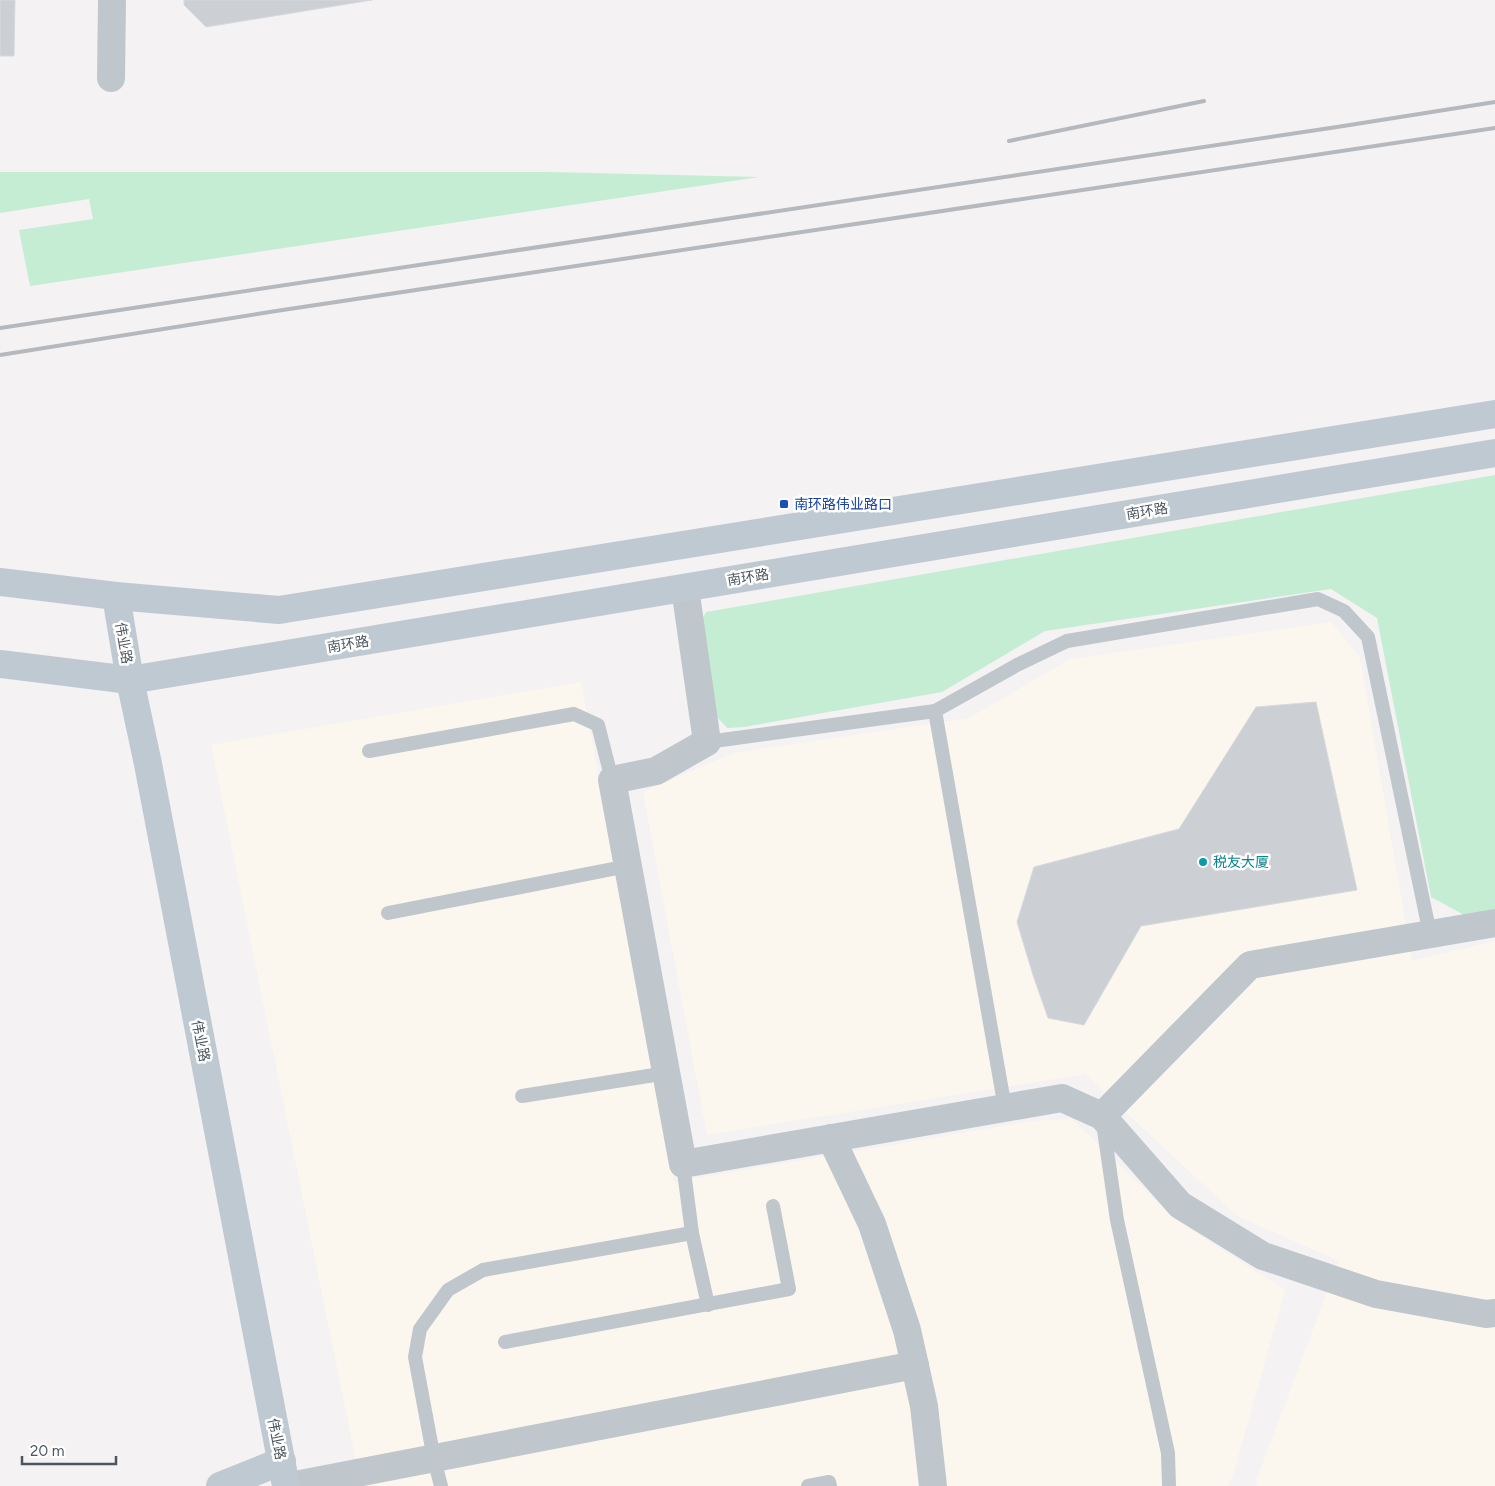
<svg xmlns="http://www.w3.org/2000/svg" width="1495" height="1486" viewBox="0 0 1495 1486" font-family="Figtree,'Noto Sans SC',sans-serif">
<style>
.commercial{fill:#fcf7ee}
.green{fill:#c5edd3}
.building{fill:#cccfd4;stroke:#d6d9dd}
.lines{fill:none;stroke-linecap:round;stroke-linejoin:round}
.lane{stroke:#bfc7cd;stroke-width:14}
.street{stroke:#bfc7cd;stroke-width:28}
.secondary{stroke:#bfc9d2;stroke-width:28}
.rail{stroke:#b5b8bc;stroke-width:4}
.transit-dot{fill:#1a4fb4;stroke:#fff;stroke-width:2}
.culture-dot{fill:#0f9aa8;stroke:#fff;stroke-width:2}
.labels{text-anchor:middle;stroke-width:5;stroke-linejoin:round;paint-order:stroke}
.transit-label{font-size:14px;fill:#164399;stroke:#fff;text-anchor:start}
.street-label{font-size:14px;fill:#4b565e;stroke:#fff}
.culture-label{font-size:14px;fill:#0d838f;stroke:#fff;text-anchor:start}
</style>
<rect width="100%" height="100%" fill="#f4f2f2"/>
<g class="commercial">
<polygon points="1332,622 1360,658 1412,961 1495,941 1495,1486 1257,1486 1256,1481 1339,1261 1237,1216 1085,1074 707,1135 643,792 733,753 969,718 1070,659"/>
<polygon points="581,682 674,1182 1033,1121 1072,1119 1176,1220 1285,1290 1234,1472 1228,1486 361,1486 211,745"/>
</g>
<g class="green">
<polygon points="0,172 549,172 759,177 30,286 19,230 93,219 89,199 0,213"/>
<polygon points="1495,475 1495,909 1468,917 1431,897 1377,618 1331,589 1045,631 942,692 744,727 727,728 709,708 697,629 706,612"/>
</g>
<g class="building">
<polygon points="0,0 15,0 14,56 0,56"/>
<polygon points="184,0 372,0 206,27 184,5"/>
<polygon points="1316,702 1357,890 1141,926 1084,1025 1048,1018 1033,975 1017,922 1034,867 1179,829 1256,707"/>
</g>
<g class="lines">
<g class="lane">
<polyline points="935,711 1005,1108"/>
<polyline points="707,742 935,711 1017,665 1067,641 1318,599 1344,611 1368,637 1430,934"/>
<polyline points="369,751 574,714 598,725 612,780"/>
<polyline points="388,913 628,866"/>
<polyline points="522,1096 667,1073"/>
<polyline points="1103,1123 1117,1220 1168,1453 1169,1486"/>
<polyline points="683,1164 692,1233 708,1305"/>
<polyline points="505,1342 789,1289 773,1206"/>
<polyline points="441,1486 434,1459 415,1357 420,1329 448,1290 483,1270 692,1233"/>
<polyline points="808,1486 829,1482 830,1486"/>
</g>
<g class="street">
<polyline points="111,78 112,0"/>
<polyline points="685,588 707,742 656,771 612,780 683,1164 1062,1098 1102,1116 1180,1205 1263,1256 1376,1294 1486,1314 1495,1313"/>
<polyline points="1102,1116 1250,965 1495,923"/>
<polyline points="831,1138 872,1224 907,1330 924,1406 933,1486"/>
<polyline points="290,1486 915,1365"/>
</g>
<g class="secondary">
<polyline points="0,582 116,596 279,610 1495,414"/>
<polyline points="116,596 130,680 148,764 286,1486"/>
<polyline points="0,664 130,680 1495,453"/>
<polyline points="220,1486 282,1461"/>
</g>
<g class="rail">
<polyline points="1009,141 1204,101"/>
<polyline points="0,328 1337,127 1495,102"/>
<polyline points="0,355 276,311 1495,128"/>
</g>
</g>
<rect class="transit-dot" x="779" y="499" width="10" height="10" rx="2.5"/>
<circle class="culture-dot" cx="1203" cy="862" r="5"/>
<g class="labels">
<g class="transit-label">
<text x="794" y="509">南环路伟业路口</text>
</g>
<g class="street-label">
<text transform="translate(1147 511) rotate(-9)" y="5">南环路</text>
<text transform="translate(748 577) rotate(-9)" y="5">南环路</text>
<text transform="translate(124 643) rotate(80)" y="5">伟业路</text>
<text transform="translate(348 644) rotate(-9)" y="5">南环路</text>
<text transform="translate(201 1041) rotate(79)" y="5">伟业路</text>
<text transform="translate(277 1439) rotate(79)" y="5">伟业路</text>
</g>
<g class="culture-label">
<text x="1213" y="867">税友大厦</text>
</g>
</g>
<path d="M22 1456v8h94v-8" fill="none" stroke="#4b565e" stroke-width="2.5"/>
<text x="30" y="1456" font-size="15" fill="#4b565e" stroke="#ffffff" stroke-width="4" paint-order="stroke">20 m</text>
</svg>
